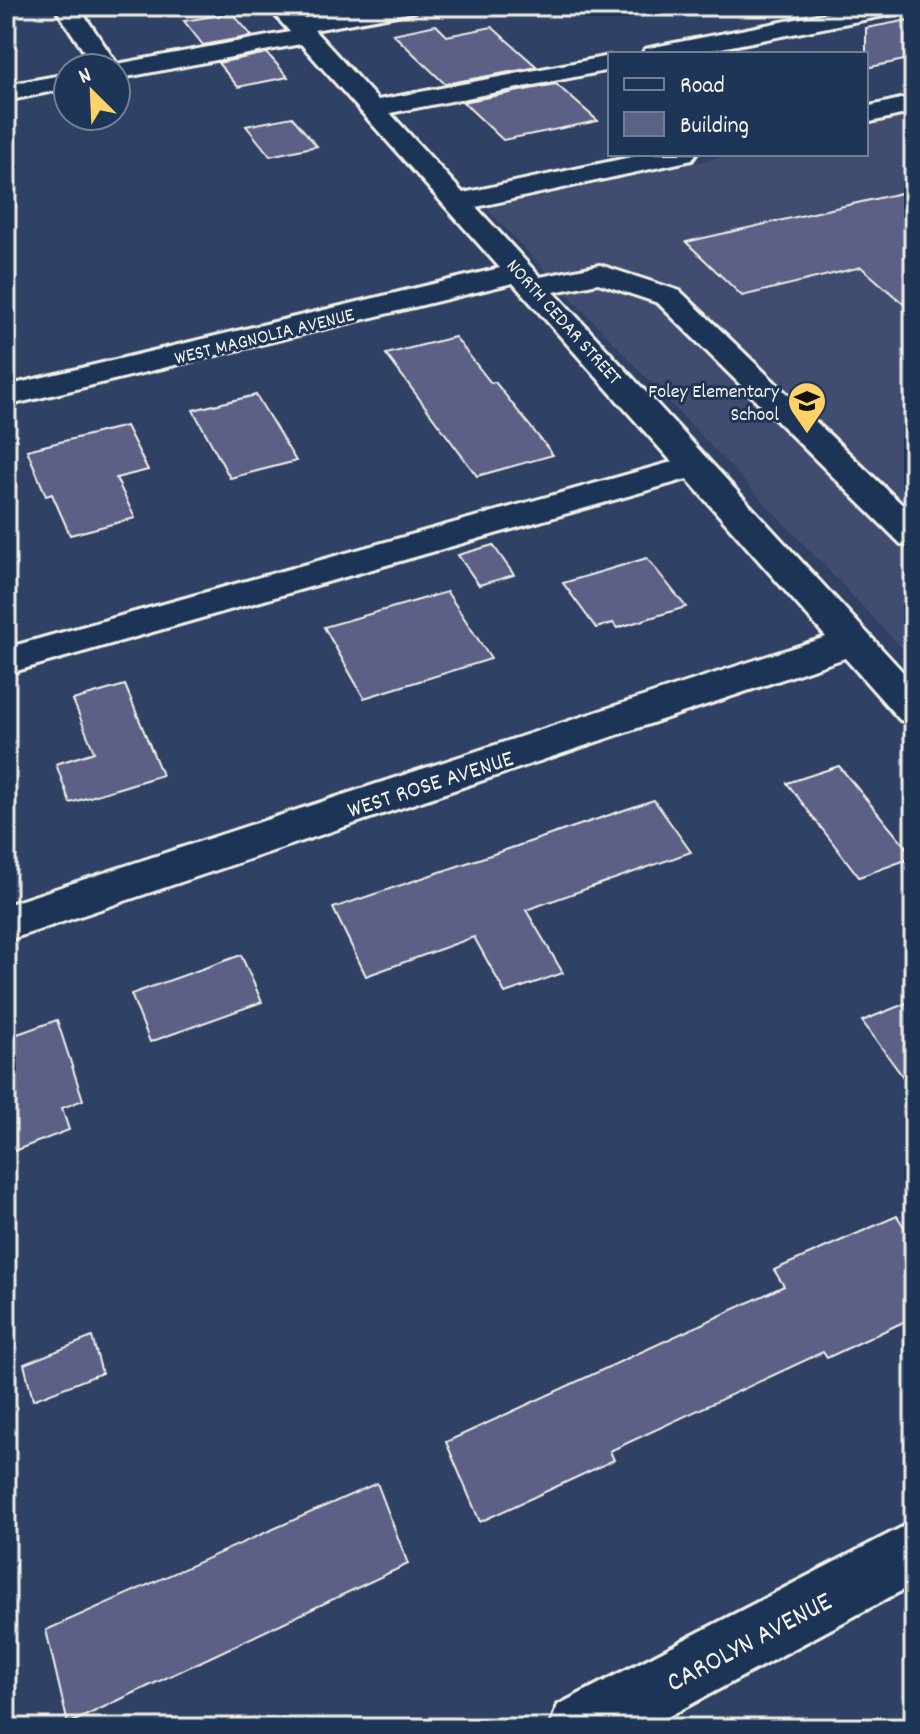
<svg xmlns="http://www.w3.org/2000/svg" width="920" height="1734" viewBox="0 0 920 1734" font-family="Dekko,sans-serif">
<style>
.built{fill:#404e70}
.building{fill:#5c6186;stroke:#f4f1e8;stroke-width:2}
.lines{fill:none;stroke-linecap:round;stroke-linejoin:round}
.minor-casing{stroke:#f4f1e8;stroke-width:6}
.minor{fill:#1d3557;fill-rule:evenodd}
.labels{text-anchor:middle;stroke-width:6;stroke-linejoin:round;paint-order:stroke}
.far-street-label{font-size:20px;fill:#f4f1e8;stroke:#1d3557}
.far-poi-label{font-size:20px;fill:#f4f1e8;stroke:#1d3557;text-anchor:end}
.street-label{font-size:24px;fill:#f4f1e8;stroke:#1d3557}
.near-street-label{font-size:28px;fill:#f4f1e8;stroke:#1d3557}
</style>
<rect width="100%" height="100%" fill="#2f4164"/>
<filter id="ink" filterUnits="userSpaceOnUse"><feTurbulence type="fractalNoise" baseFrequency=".0125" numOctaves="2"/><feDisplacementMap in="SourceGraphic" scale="16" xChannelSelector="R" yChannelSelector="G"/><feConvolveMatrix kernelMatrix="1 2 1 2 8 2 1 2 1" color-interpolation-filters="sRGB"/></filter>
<g filter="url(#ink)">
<polygon class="built" points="914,115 914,661 487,209 736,154 866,154 866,125"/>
<g class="building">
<polygon points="232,13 252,36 203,45 184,21"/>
<polygon points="914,19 914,58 866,68 866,28"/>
<polygon points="436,25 447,36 492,27 537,67 445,84 393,34"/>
<polygon points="267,53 288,77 238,87 218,63"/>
<polygon points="556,84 598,121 503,140 463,102"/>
<polygon points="292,117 317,146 270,156 246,126"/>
<polygon points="914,190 914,313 861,267 742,296 686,242"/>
<polygon points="455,337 491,383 495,382 553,455 477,476 386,354"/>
<polygon points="256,395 296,461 230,478 193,410"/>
<polygon points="126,426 148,470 116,478 135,518 70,535 52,494 46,496 27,450"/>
<polygon points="493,545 514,575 479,585 458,555"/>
<polygon points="647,558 686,607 617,628 613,623 596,628 563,583"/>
<polygon points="447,592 491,659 364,698 324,627"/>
<polygon points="125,685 162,775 70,803 56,764 94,752 73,700"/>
<polygon points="839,766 914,857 859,877 787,783"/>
<polygon points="654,800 691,852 526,910 563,973 505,993 474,937 366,976 333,908"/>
<polygon points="241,955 262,1002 150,1042 131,994"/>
<polygon points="914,1000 914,1092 862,1021"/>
<polygon points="57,1020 83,1100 62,1108 69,1130 6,1154 6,1038"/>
<polygon points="897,1216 914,1242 914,1317 827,1358 823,1352 610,1451 614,1460 480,1522 446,1442 784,1286 774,1270"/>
<polygon points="92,1337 102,1373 33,1400 24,1364"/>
<polygon points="377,1483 408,1564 68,1724 46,1630"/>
</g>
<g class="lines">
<g class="minor-casing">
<g id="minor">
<polygon points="54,6 78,6 117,64 290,32 267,6 292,6 303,18 369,6 420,6 416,11 408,13 314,30 378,100 610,56 610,70 390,113 463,193 645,154 696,154 692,160 683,162 476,207 540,277 600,265 680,291 914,516 914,547 901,544 658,303 598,283 554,292 914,684 914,724 900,720 845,658 6,941 6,905 826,637 687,479 6,674 6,648 672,462 513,283 6,406 6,386 500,268 301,44 116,79 116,68 95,68"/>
<polygon points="863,6 911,6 907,11 899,13 691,54 642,54 645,49 654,47"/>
<polygon points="68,74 68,88 6,101 6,85"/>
<polygon points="914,96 914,112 866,123 866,107"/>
<polygon points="914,1521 914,1584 647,1728 549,1728 558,1705"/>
</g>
</g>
<use href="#minor" class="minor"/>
</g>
</g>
<defs>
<g id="school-pin" transform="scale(2)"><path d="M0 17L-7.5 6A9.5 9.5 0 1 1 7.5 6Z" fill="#ffd166" stroke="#1d3557"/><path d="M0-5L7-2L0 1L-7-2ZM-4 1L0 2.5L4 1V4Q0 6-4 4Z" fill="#111"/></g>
</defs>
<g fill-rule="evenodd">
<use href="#school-pin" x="807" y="401"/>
</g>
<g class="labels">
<g class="far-street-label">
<text transform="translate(565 321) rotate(48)" y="7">NORTH CEDAR STREET</text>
<text transform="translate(264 335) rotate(-14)" y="7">WEST MAGNOLIA AVENUE</text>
</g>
<g class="far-poi-label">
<text x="779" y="397">Foley Elementary<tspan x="779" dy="23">School</tspan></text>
</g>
<g class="street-label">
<text transform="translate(430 783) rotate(-18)" y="8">WEST ROSE AVENUE</text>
</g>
<g class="near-street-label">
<text transform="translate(748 1640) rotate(-28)" y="10">CAROLYN AVENUE</text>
</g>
</g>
<rect width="920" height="1734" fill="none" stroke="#1d3557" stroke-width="32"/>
<rect x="16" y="16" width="888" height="1702" fill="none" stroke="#f4f1e8" stroke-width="3" filter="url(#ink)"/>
<rect x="608" y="52" width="260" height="104" fill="#1d3557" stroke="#738091" stroke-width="2"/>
<rect x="624" y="78" width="40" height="12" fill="#1d3557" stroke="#738091" stroke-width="2"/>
<text x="680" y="92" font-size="24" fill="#f4f1e8">Road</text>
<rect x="624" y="112" width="40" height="24" fill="#5c6186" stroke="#738091" stroke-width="2"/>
<text x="680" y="132" font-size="24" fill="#f4f1e8">Building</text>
<g transform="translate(92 92) rotate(336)"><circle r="38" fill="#1d3557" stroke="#738091" stroke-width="2"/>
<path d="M0-6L14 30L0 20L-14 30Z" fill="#ffd166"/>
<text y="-12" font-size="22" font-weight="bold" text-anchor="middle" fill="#f4f1e8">N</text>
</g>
</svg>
